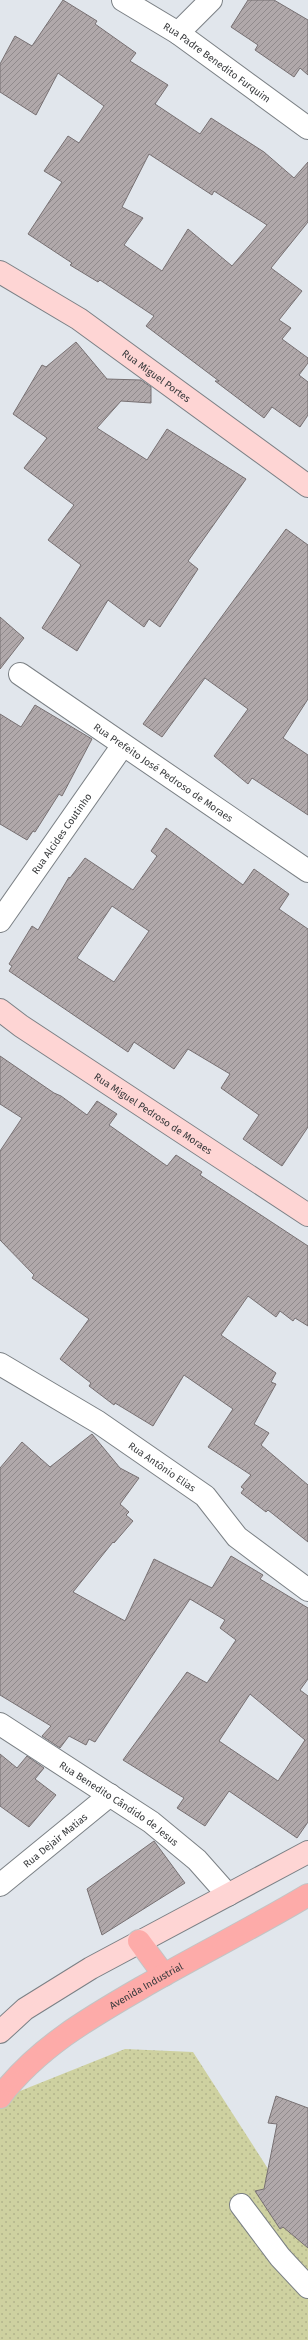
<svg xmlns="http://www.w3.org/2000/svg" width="308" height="2340" viewBox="0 0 308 2340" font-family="'Fira Sans',sans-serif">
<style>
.grass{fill:url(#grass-dots)}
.building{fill:url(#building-hatch);stroke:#777072;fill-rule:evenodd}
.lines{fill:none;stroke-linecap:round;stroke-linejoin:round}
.street-casing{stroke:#7b8085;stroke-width:24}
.secondary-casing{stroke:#7b8085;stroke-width:24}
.primary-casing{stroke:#c3c4c4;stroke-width:24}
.street{stroke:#fff;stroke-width:22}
.secondary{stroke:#fed5d4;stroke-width:22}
.primary{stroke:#fdaba9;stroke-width:22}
.labels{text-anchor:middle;stroke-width:3;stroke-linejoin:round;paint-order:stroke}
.street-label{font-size:10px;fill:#383a3c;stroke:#e1e6ec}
</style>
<defs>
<pattern id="grass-dots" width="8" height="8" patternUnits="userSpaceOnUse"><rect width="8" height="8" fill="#ced1a0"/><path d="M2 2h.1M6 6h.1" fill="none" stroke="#b2b48b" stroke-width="1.8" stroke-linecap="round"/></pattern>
<pattern id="building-hatch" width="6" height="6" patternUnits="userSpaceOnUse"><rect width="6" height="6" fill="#b0a8aa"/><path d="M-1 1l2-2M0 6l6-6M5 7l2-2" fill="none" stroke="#908a8c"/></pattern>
</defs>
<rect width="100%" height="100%" fill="#e1e6ec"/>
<polygon class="grass" points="125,2049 193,2052 308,2231 308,2340 0,2340 0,2099"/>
<g class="building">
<path d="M63 0 97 21 95 24 136 53 130 61 168 85 155 104 200 134 211 118 264 152 294 178 308 162V222L271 268 302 291 279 320 291 328 282 339 308 358V363L299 375 308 382V415L300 427 272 407 264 418 215 381H219L146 326 154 316 100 280 98 282 70 265 72 263 28 234 62 182 44 171 68 136 79 143 104 106 58 73 36 115 0 92V64L15 36 32 46ZM149 154 212 195 214 191 267 225 232 266 188 229 162 271 124 245 143 218 122 207Z"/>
<polygon points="248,0 274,0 308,20 308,75 300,68 294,77 255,50 258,45 231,27"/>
<polygon points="76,342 107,379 141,380 151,387 151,403 121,401 97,428 147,460 167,429 246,479 188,561 198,569 160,627 149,619 144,627 108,600 77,651 42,628 81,565 48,540 74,505 24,468 47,438 13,414 42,365 46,367"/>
<polygon points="286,529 308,545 308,699 283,738 308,755 308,815 252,778 248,784 214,756 248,709 205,678 162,737 143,724"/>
<polygon points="0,617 24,638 0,669"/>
<polygon points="35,705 92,739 62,796 59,794 35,832 33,831 27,840 0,824 0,714 21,727"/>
<path d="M166 828 243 885 254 869 289 894 279 909 308 929V1127L282 1166 243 1139 259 1115 221 1088 230 1074 188 1049 174 1069 134 1042 128 1052 9 971 12 966 9 964 32 926 38 930 69 877 70 878 85 858 133 890 157 856 151 851ZM112 906 149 931 114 982 77 958Z"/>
<polygon points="0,1056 54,1093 61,1096 87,1115 97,1101 117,1114 109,1125 167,1166 176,1155 202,1172 200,1175 308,1246 308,1326 295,1318 293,1321 280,1311 276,1317 248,1296 221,1335 276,1373 271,1382 276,1384 254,1424 269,1433 261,1445 308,1485 308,1542 268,1510 266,1512 241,1493 244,1489 241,1487 251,1475 208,1447 233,1409 184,1375 153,1426 115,1403 114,1405 89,1386 91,1383 60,1359 89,1319 32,1278 34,1275 0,1240 0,1151 22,1118 0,1104"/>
<path d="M92 1434 120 1468 139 1478 120 1504 129 1512 126 1515 133 1521 114 1543 113 1542 73 1592 125 1621 154 1559 212 1588 231 1556 263 1575 260 1579 308 1608V1679L300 1690 308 1696V1822L297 1838 229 1791 205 1826 177 1808 184 1798 123 1760 187 1672 207 1683 236 1640 220 1628 225 1620 190 1599 95 1742 89 1739 86 1745 69 1736 60 1748 42 1736 51 1726 0 1695V1468L22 1442 50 1467ZM250 1694 305 1740 278 1781 219 1741Z"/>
<polygon points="0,1754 17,1768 27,1756 44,1768 35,1779 56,1795 29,1827 0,1806"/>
<polygon points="154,1841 185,1883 102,1935 87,1889"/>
<polygon points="276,2096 308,2108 308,2248 283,2227 280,2229 255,2191 264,2189 277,2124 268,2123"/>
</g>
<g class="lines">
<g class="street-casing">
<g id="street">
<path id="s1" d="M123 0 178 33 308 128"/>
<polyline points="178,33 211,0"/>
<path id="s2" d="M20 674 308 871"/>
<path id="s3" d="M0 921 123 745"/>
<path id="s4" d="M0 1364 98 1422 205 1496 237 1537 308 1590"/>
<path id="s5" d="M0 1724 151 1822 197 1860 228 1895"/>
<path id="s6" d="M0 1885 110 1795"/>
<polyline points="241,2205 280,2257 308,2287"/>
</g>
</g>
<g class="secondary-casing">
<g id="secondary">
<path id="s7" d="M0 272 79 319 308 486"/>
<path id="s8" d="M0 1010 21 1026 308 1215"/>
<polyline points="0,2032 25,2009 91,1968 308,1852"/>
</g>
</g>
<g class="primary-casing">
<g id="primary">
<polyline points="139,1941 164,1975"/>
<path id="s9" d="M0 2097C37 2048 89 2018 141 1988 196 1956 253 1928 308 1895"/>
</g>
</g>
<use href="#street" class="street"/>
<use href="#secondary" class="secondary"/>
<use href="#primary" class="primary"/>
</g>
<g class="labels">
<g class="street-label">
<text dy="4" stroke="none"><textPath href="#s1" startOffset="113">Rua Padre Benedito Furquim</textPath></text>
<text dy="4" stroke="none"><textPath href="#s7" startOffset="188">Rua Miguel Portes</textPath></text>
<text dy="4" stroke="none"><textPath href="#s2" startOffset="174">Rua Prefeito José Pedroso de Moraes</textPath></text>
<text dy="4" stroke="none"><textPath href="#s3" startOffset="107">Rua Alcides Coutinho</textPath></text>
<text dy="4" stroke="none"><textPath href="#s8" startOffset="185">Rua Miguel Pedroso de Moraes</textPath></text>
<text dy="4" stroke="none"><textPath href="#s4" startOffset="192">Rua Antônio Elias</textPath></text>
<text dy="4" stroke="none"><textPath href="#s5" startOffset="143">Rua Benedito Cândido de Jesus</textPath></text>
<text dy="4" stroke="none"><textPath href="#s6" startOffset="71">Rua Dejair Matias</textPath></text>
<text dy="4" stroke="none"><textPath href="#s9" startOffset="185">Avenida Industrial</textPath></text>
</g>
</g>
</svg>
